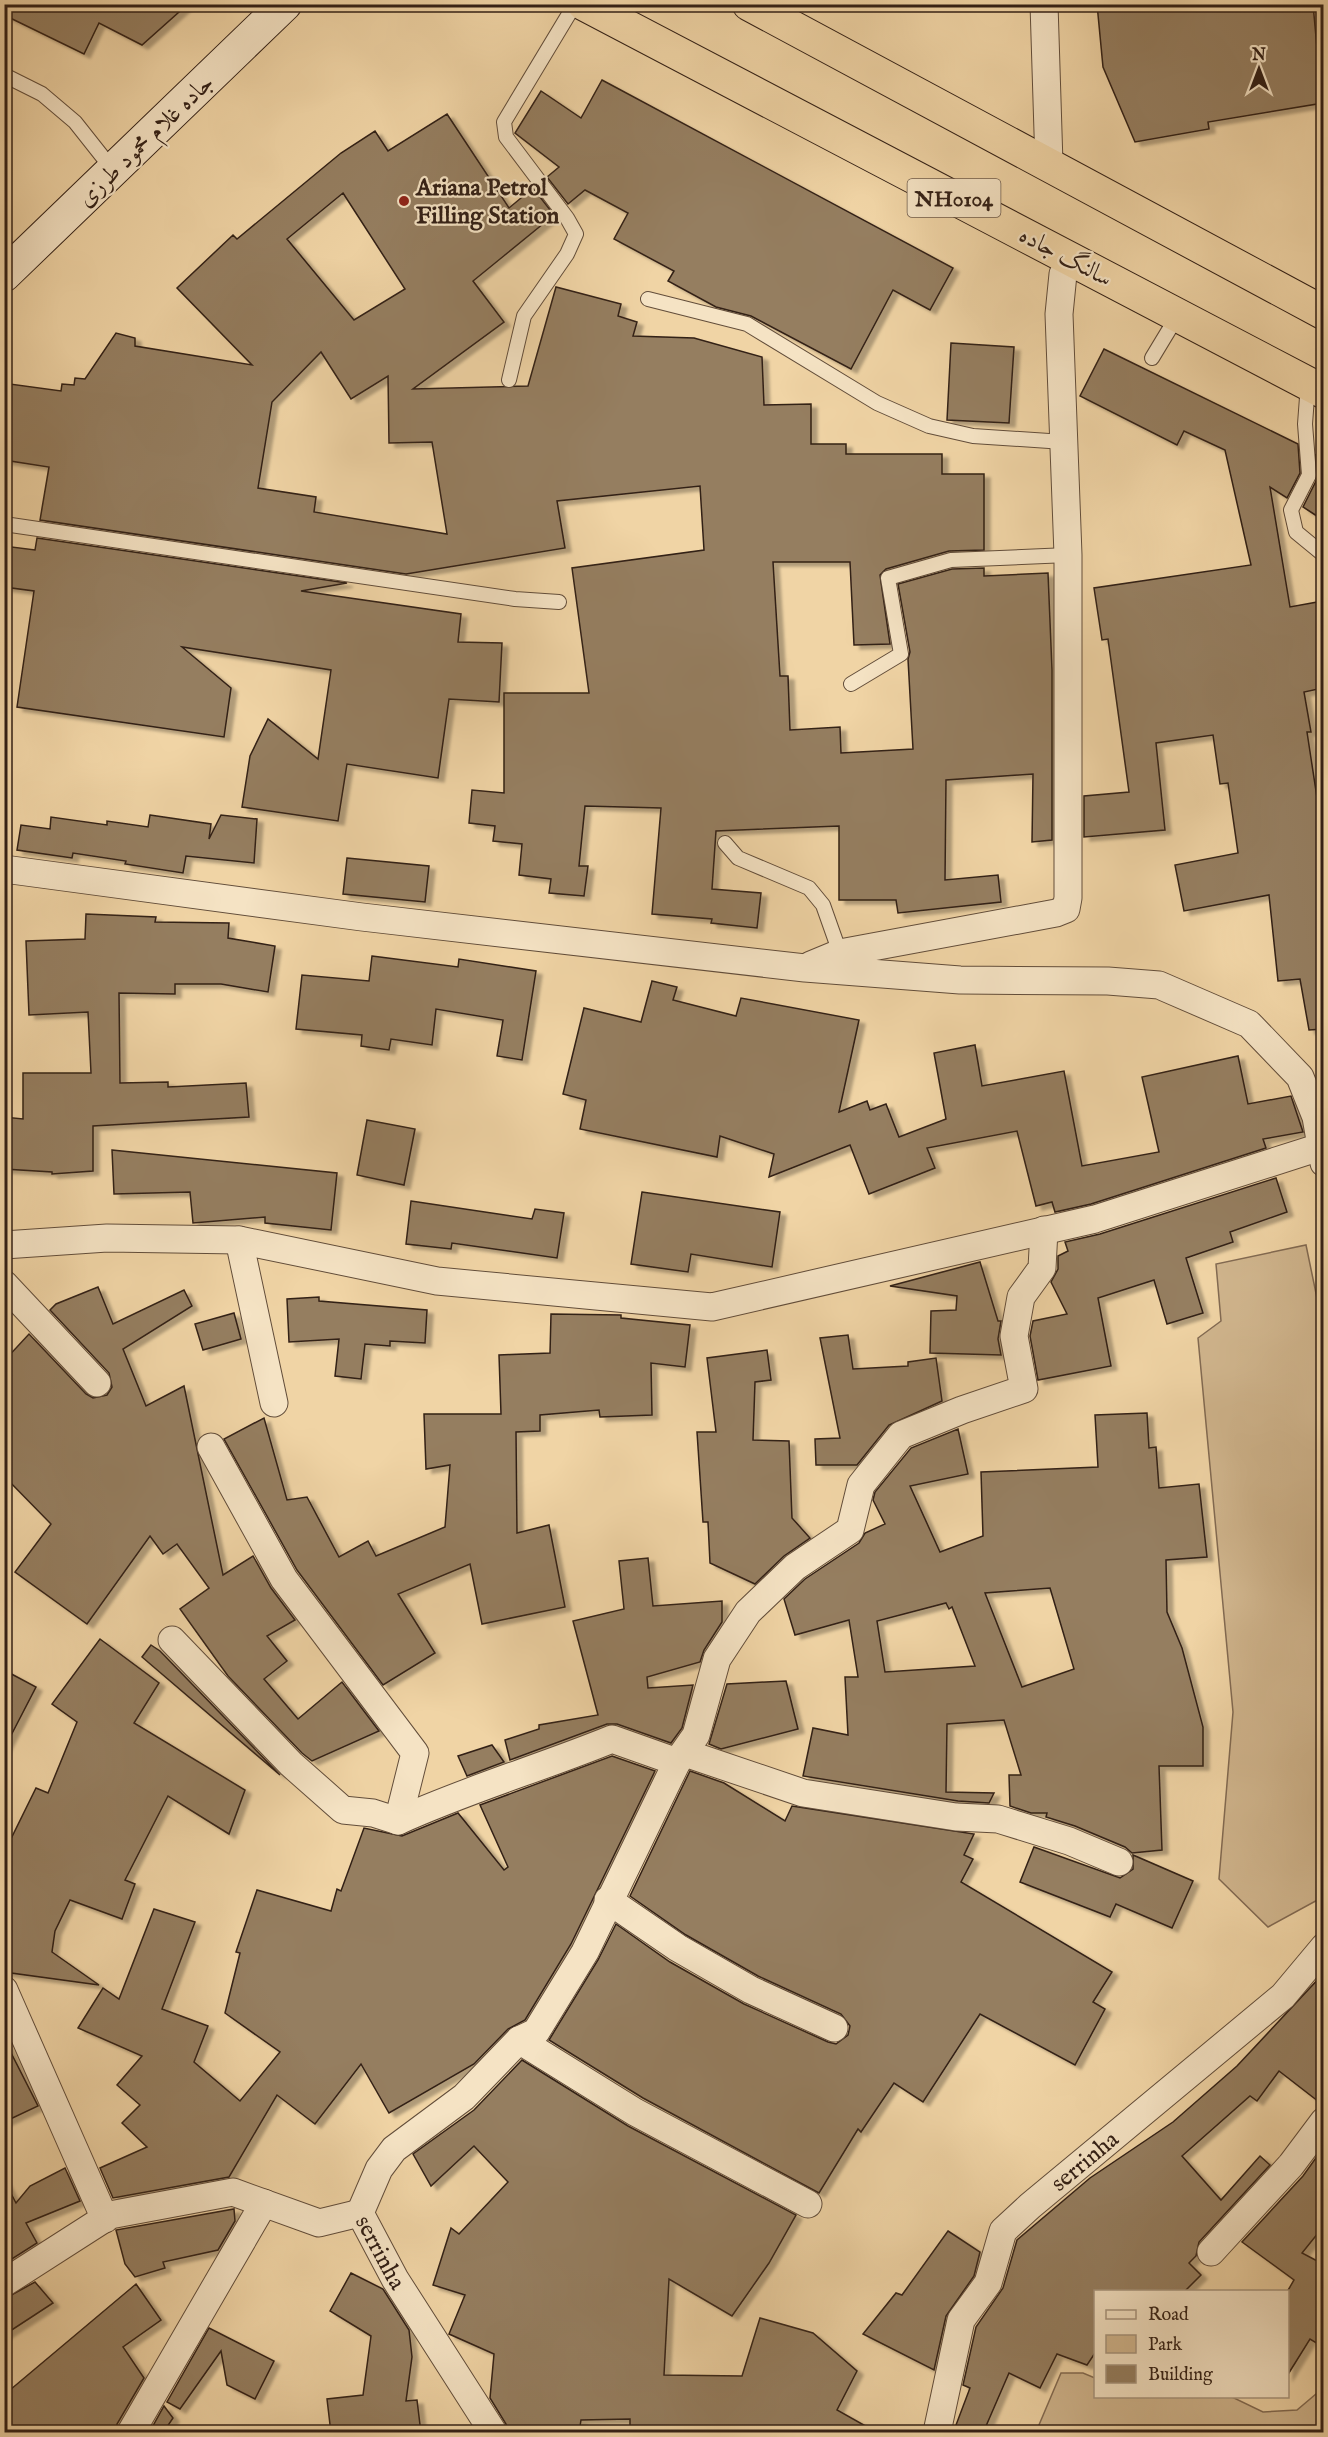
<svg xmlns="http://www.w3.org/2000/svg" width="1328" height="2437" viewBox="0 0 1328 2437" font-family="'IM FELL English',Amiri,serif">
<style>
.green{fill:#d0b58d;stroke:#826a52;stroke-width:1.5}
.building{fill:#957e60;stroke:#332016;stroke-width:1.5;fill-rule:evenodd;filter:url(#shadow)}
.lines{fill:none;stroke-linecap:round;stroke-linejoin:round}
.lane-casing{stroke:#624d3a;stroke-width:16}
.street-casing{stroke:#624d3a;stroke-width:29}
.secondary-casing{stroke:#332016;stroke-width:35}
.highway-casing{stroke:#332016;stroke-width:35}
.lane{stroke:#f5e3c4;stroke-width:14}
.street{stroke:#f5e3c4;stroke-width:27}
.secondary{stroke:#f5e3c4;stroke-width:33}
.highway{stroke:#f0d4a5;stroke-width:33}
.poi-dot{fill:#8f2418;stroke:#f5e3c4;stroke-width:2}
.labels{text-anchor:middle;stroke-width:4.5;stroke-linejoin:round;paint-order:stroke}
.shield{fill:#f5e3c4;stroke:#6d5a4a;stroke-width:1.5}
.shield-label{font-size:22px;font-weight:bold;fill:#332016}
.street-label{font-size:24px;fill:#332016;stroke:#f5e3c4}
.poi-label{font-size:24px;font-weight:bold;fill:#332016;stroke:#f5e3c4;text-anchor:start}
</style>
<defs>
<filter id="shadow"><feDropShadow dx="6" dy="4" stdDeviation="1.5" flood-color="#0004"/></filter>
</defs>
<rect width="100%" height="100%" fill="#f0d4a5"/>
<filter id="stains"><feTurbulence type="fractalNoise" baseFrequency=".00333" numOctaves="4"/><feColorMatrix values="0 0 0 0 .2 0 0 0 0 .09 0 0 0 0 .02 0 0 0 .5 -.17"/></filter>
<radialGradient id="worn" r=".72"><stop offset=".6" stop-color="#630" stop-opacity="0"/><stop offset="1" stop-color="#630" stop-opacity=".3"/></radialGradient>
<g class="green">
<polygon points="1306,1245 1318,1303 1324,1308 1323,1897 1268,1927 1219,1879 1233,1712 1198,1338 1221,1321 1216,1264"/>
<polygon points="1061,2373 1083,2373 1095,2378 1096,2396 1232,2397 1263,2412 1297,2410 1323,2388 1323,2432 1036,2432"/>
</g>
<g class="building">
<polygon points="4,4 188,4 142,45 99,23 84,54 4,15"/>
<polygon points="1097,4 1313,4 1317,48 1323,47 1323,103 1208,122 1209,129 1135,142 1103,67"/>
<polygon points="602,80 953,268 930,310 893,290 851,369 751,316 716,307 668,281 674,271 614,239 628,213 585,190 568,204 547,177 559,167 515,133 541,91 581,118"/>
<path d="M447 114 509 208 533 188 554 215 473 281 504 322 413 389 528 386 556 287 621 304 618 316 637 322 633 336 694 338 762 357 764 405 811 404V444H846V454H942V474H984V550L949 551 886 569 880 575 890 644 854 645 850 562H773L780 676H788L790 730 840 727 841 753 913 749 908 659 910 652 898 584 952 569 984 568V576L1048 573 1052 670V840L1032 842 1033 774 946 780 945 880 998 875 1001 902 898 913 896 900H839V826L716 831 712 889 761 893 757 928 711 923 712 919 652 914 661 808 585 806 579 866H588L584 896 549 893 551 879 519 875 522 844 493 841 495 826 469 823 472 790 504 793V693H589L572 568 704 550 700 486 557 501 565 548 406 574 40 520 49 467 4 460V418L10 384 61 391 62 384 74 385 75 378 85 379 116 333 135 338V346L252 365 177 288 233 235 237 239 341 153 375 131 388 151ZM343 193 405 289 354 320 287 239ZM321 352 351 399 388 376 389 443 432 442 447 534 314 512 316 497 258 488 272 402Z"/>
<polygon points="951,343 1014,347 1009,423 947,420"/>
<polygon points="1104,349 1298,444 1300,473 1287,498 1270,487 1290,607 1323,601 1323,688 1304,692 1311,732 1307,732 1323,837 1323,1029 1309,1030 1300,979 1278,981 1269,895 1184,911 1175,865 1238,853 1228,783 1220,784 1213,735 1156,743 1165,830 1084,837 1084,796 1129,792 1108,639 1102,640 1094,588 1251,565 1225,450 1184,431 1177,445 1080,396"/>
<polygon points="1316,455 1323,459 1323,520 1303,507 1317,479"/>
<polygon points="37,538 347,583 301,591 461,614 458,642 502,643 499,702 449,699 438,778 347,764 338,821 242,807 250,756 268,719 318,759 331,670 182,647 231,688 224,737 17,707 34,591 4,587 4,546 35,550"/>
<polygon points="150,815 211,824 209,839 221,815 257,819 254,863 186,856 183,873 125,864 126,861 73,853 72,858 17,850 21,825 50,829 51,817 107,825 107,821 148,827"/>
<polygon points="347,858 429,866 425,902 343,894"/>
<polygon points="86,914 156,917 155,922 229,923 228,938 275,946 268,992 221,984 175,984 175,994 119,993 120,1083 168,1082 168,1087 246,1083 249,1117 93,1126 93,1171 52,1174 52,1172 4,1169 4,1117 23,1119 23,1073 91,1073 88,1012 29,1015 26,941 85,939"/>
<polygon points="372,956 458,967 459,959 536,971 522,1060 497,1056 503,1020 436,1009 432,1045 391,1039 389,1050 361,1046 362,1035 296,1029 302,975 369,981"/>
<polygon points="652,981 677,987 673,1000 736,1016 741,998 859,1020 839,1112 867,1101 870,1110 886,1104 899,1137 946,1119 934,1053 975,1045 982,1086 1064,1071 1082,1166 1159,1152 1142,1077 1238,1056 1248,1104 1291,1096 1303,1132 1263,1139 1266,1148 1091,1204 1055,1212 1052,1202 1036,1206 1017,1131 927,1148 935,1168 869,1194 850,1145 769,1177 774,1154 720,1136 717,1157 580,1129 586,1100 563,1094 584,1008 641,1022"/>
<polygon points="367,1120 415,1129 404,1185 357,1175"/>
<polygon points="112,1150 337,1173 331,1230 265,1223 265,1217 193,1223 190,1192 114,1194"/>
<polygon points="1276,1178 1287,1212 1230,1232 1233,1242 1186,1258 1203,1313 1167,1324 1154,1280 1098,1298 1111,1366 1038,1380 1030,1336 1033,1321 1067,1314 1051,1282 1058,1269 1058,1256 1068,1251 1065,1242 1100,1234"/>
<polygon points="642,1192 780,1212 772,1267 691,1254 688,1272 631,1264"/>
<polygon points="411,1201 532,1219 535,1209 564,1213 557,1258 452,1243 451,1249 406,1244"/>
<polygon points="980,1262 998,1321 1001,1321 998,1339 1001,1355 930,1353 931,1311 956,1310 957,1296 890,1286"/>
<polygon points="98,1287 113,1324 184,1290 192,1306 123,1349 146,1406 184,1386 223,1575 253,1556 271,1588 295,1620 267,1636 287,1661 264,1679 298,1719 342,1682 379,1731 312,1761 302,1753 228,1676 180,1609 209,1588 177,1544 163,1554 150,1536 87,1624 15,1572 51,1524 4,1476 4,1361 29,1334 86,1394 93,1398 107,1395 112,1387 109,1373 50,1310 56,1304"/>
<polygon points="319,1297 319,1301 427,1310 425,1343 390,1341 390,1346 365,1344 361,1379 335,1376 339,1339 289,1342 287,1299"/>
<polygon points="234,1313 241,1339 203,1350 195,1324"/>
<polygon points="551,1314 621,1315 621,1318 690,1325 685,1367 651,1363 652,1415 600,1417 599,1410 540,1415 540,1431 516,1432 517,1533 549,1525 565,1607 482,1624 470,1564 398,1594 435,1653 383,1685 297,1570 224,1439 264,1418 287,1500 307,1497 339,1557 368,1541 376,1556 445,1527 450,1465 426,1469 424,1414 501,1414 499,1355 550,1353"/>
<polygon points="848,1335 853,1369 908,1366 908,1362 936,1358 942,1401 889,1425 857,1465 816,1465 815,1439 840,1438 820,1338"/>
<polygon points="767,1350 771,1380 755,1382 753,1440 789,1441 792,1518 810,1538 784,1556 755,1584 710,1563 708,1522 703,1522 697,1432 716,1432 707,1358"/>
<path d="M1147 1413 1149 1448 1156 1447 1159 1488 1199 1484 1207 1557 1166 1560 1167 1612 1182 1648 1203 1727V1766H1159L1162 1850 1132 1853 1125 1847 1075 1826 1046 1817 1047 1813H1031L1010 1806 1009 1775H1021L1004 1720 947 1724 946 1792 994 1793 989 1803 958 1801 803 1776 813 1728 848 1735 845 1677H858L849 1620 795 1635 784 1599 805 1579 859 1543 865 1533 885 1524 873 1500 875 1492 911 1448 958 1429 968 1474 910 1486 940 1552 983 1536 981 1472 1098 1467 1095 1415ZM1050 1588 1074 1669 1022 1687 985 1593ZM946 1603 949 1609 952 1607 975 1666 885 1672 877 1621Z"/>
<polygon points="648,1558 653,1606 722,1601 722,1622 704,1650 700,1662 647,1677 648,1688 693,1685 682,1728 671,1743 617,1724 607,1724 510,1760 505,1740 539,1729 539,1725 598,1715 573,1621 624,1609 619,1561"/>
<polygon points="100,1639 159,1683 134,1723 245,1790 229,1834 168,1796 125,1880 135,1884 122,1919 70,1900 55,1931 52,1952 99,1985 4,1972 4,1853 36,1788 48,1793 77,1722 52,1704"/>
<polygon points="151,1645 160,1651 280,1775 142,1657"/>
<polygon points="4,1670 36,1687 4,1749"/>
<polygon points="786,1681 798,1729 721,1749 709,1744 727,1684"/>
<polygon points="492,1745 504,1762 467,1776 458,1756"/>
<polygon points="612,1756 655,1771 571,1944 525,2020 508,2029 474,2064 389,2113 361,2064 315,2124 277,2095 229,2177 113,2198 100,2168 147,2147 122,2123 140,2105 117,2085 142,2056 78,2028 103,1988 119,1999 154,1909 195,1922 162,2009 208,2026 194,2062 240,2101 280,2052 225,2013 240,1953 236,1952 257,1890 331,1911 337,1889 341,1891 364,1828 402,1836 458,1813 504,1870 508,1867 480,1805"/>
<polygon points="690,1771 724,1783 785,1821 792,1806 974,1834 964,1855 973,1859 961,1882 1112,1972 1093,2002 1105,2009 1075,2065 980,2014 923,2102 894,2083 861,2132 858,2129 819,2193 643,2098 549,2040 598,1960 616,1924 670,1962 744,2004 828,2042 836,2044 848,2035 850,2026 841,2014 758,1976 686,1935 630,1896"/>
<polygon points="1034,1847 1120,1878 1133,1869 1133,1855 1193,1881 1172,1928 1116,1904 1110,1917 1020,1882"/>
<polygon points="1323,1974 1323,2105 1279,2071 1257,2101 1250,2096 1182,2156 1221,2200 1260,2156 1270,2165 1199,2242 1196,2256 1189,2263 1201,2275 1184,2292 1095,2292 1095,2353 1087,2365 1057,2354 1040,2388 1009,2373 983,2433 953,2433 970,2388 963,2385 976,2327 1003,2288 1017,2240 1090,2178 1173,2122 1237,2066"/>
<polygon points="4,2039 38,2106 4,2122"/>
<polygon points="522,2060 628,2126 796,2215 769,2263 732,2316 669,2279 664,2375 742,2376 760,2318 813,2333 857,2371 837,2410 878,2433 630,2433 630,2419 581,2420 579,2433 509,2433 506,2424 490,2398 494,2354 449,2334 465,2295 433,2285 451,2228 459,2234 508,2182 474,2146 431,2186 413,2154 474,2110"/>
<polygon points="1323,2148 1323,2227 1302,2253 1323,2264 1323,2347 1310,2339 1287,2376 1287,2292 1294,2280 1242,2242 1303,2176"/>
<polygon points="65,2168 80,2201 26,2223 37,2243 4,2264 4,2180 16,2203 30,2186"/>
<polygon points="234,2209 235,2221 218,2250 163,2262 165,2268 135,2277 125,2264 116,2230"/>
<polygon points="948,2231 980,2252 974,2276 946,2316 934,2370 863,2334 896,2293 902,2295"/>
<polygon points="351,2273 383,2289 409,2330 412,2357 406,2401 417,2400 421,2433 331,2433 327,2399 363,2395 371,2336 330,2311"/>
<polygon points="35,2282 53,2303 4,2335 4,2299"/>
<polygon points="136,2284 161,2320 123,2347 144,2378 117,2424 115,2433 4,2433 4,2395"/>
<polygon points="209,2328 274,2361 255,2399 227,2385 221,2351 180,2409 167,2402"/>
<polygon points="164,2406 173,2418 163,2433 149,2433"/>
</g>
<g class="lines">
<g class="lane-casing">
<g id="lane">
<polyline points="4,75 42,94 75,122 113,170"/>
<polyline points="648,299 747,324 877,403 929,426 973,436 1064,442"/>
<polyline points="1152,358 1178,315"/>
<polyline points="509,380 524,316 567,254 576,234 567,218 506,137 504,122 575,4"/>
<polyline points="1308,384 1305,424 1309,475 1291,510 1296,532 1324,555"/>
<polyline points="4,524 515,599 559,602"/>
<polyline points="851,684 901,654 888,578 951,560 1068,555"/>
<polyline points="725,843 738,858 809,888 823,905 840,953"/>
</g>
</g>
<g class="street-casing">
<g id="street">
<polyline points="1044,4 1049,164"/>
<polyline points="4,869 362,917 805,968 960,980 1108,981 1159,985 1249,1024 1300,1077 1316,1117 1324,1163"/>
<polyline points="811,965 840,953 1056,913 1066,909 1068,898 1068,555 1059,314 1063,274 1072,259"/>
<polyline points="239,1240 274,1403"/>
<polyline points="4,1245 107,1238 239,1240 437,1281 712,1307 1095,1219 1320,1147"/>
<polyline points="4,1284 97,1383"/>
<polyline points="211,1447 284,1579 415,1753 398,1821"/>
<path d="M172 1640 291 1764 343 1810 373 1813 398 1821C468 1789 541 1768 612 1739L677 1762"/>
<polyline points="685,1753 803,1793 956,1817 998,1819 1069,1841 1119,1862"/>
<polyline points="608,1900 678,1948 751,1990 834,2028"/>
<polyline points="4,1990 105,2219"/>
<polyline points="519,2040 635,2112 808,2204"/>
<polyline points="360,2213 379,2169 394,2149 464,2097 519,2040 536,2032 585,1952 677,1762 696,1735 717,1659 748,1612 795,1567 850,1530 861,1485 901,1435 962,1410 1024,1389 1014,1336 1021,1297 1042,1268 1044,1230"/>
<polyline points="1211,2252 1291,2165 1324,2121"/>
<path id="s1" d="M4 2283 110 2215 233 2192 319 2223 360 2213 395 2279 493 2432"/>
<polyline points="131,2432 264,2203"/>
<path id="s2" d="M937 2432 961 2320 988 2283 1003 2231 1030 2206 1283 1996 1324 1947"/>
</g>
</g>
<g class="secondary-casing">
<polyline id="secondary" points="4,275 285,4"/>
</g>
<g class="highway-casing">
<g id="highway">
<polyline points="584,4 1324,392"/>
<polyline points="749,4 1324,313"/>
</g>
</g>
<use href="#lane" class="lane"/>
<use href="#street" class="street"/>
<use href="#secondary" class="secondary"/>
<use href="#highway" class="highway"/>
</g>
<circle class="poi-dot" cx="404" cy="201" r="6"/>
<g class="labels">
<rect class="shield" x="907.5" y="179" width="93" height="38" rx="4.5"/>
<g class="shield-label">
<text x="954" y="206">NH0104</text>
</g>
<g class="street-label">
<text transform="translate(145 140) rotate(-44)" y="8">جاده غلام‌ محمود طرزی</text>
<text transform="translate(1066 256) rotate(28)" y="8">سالنگ جاده</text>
<text dy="8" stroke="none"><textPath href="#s2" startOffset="322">serrinha</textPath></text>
<text dy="8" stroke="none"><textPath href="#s1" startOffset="429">serrinha</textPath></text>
</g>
<g class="poi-label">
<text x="416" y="195">Ariana Petrol<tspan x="416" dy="28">Filling Station</tspan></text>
</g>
</g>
<rect width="1328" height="2437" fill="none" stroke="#f0d4a5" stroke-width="24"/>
<rect x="6" y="6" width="1316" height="2425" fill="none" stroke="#332016" stroke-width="3"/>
<rect x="12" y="12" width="1304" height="2413" fill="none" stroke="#332016" stroke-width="1.5"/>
<rect x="1094" y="2290" width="195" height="108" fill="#f5e3c4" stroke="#a7957e" stroke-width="1.5"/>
<rect x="1106" y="2310" width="30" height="9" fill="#f5e3c4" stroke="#a7957e" stroke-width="1.5"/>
<text x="1148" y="2320" font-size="18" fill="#332016">Road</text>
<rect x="1106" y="2335" width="30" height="18" fill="#d0b58d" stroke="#a7957e" stroke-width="1.5"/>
<text x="1148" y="2350" font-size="18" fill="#332016">Park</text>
<rect x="1106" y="2365" width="30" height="18" fill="#957e60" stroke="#a7957e" stroke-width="1.5"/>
<text x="1148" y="2380" font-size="18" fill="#332016">Building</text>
<g transform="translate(1259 69)" stroke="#f5e3c4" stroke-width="4.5" paint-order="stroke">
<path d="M0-4.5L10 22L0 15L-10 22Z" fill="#332016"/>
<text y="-9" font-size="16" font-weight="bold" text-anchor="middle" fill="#332016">N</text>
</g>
<rect width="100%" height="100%" filter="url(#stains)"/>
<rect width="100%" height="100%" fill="url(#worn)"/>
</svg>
